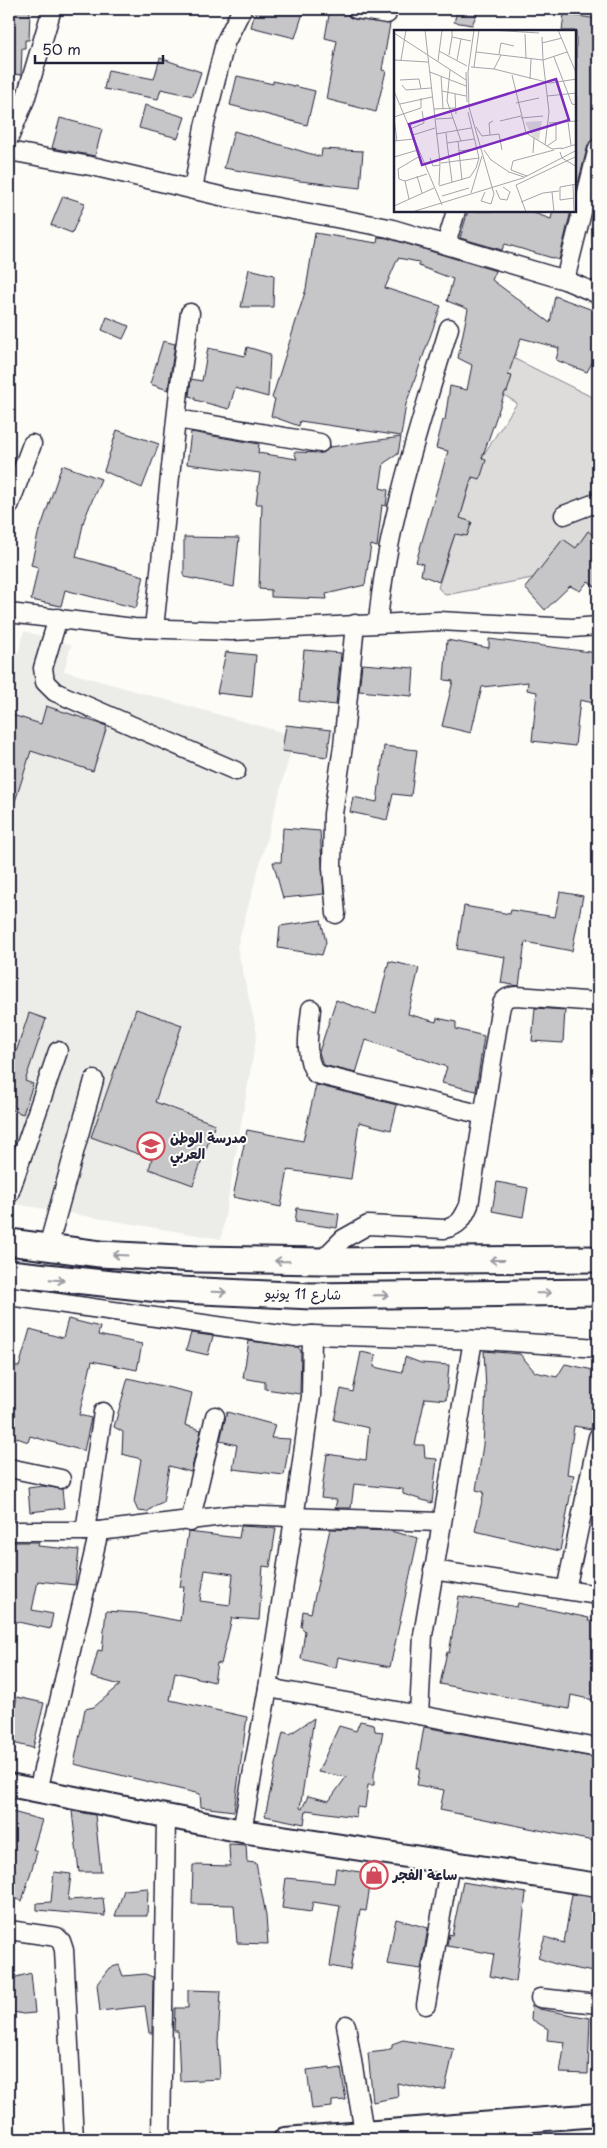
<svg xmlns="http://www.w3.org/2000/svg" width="607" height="2148" viewBox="0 0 607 2148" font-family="'Playpen Sans','Playpen Sans Arabic',sans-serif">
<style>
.built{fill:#ecece9}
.green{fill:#dddcdb;stroke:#807f8b}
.building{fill:#c6c6c8;stroke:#22223b;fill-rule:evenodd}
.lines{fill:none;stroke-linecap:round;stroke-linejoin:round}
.minor-casing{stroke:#22223b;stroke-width:21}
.major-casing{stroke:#22223b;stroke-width:26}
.highway-casing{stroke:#22223b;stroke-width:29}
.minor{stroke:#fdfcf7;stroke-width:18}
.major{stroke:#fdfcf7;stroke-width:22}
.highway{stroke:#fdfcf7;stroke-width:25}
.oneway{stroke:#9a9aa2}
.labels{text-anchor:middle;stroke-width:4;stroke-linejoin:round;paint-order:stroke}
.poi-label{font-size:14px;font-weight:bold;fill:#22223b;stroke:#fdfcf7;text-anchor:start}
.street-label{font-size:14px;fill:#22223b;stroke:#fdfcf7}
.inset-road{fill:none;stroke:#a5a5ac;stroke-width:1}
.view{fill:#7b2cbf;fill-opacity:0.15;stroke:#7b2cbf;stroke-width:2.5}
.inset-edge{fill:none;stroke:#22223b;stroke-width:2.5}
</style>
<rect width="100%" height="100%" fill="#fdfcf7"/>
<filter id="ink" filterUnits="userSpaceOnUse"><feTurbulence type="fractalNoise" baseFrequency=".02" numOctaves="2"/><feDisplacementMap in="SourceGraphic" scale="10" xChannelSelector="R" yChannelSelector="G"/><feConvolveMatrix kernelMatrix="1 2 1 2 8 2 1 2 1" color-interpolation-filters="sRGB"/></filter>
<g filter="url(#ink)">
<polygon class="built" points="24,631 71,645 64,671 295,736 237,947 257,1033 221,1239 9,1203 9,651 18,653"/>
<polygon class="green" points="513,358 598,400 598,565 446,595 438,588 476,466 517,403 499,392"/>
<g class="building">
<polygon points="9,9 30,9 29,40 25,40 25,48 22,48 21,75 9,73"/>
<polygon points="256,9 280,9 303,13 295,38 251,27"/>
<polygon points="330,9 346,9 349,17 354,19 390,24 382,70 386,71 376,112 326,99 337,41 325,38"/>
<polygon points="458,9 479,9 472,25 454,22"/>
<polygon points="564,14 598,19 598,121 594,138 588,145 576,191 576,31 562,31"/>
<polygon points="160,58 201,72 193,96 161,89 158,99 104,89 108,70 154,79"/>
<polygon points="237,76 273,84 273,81 315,91 307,125 230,105"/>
<polygon points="145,105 185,117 178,138 139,128"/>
<polygon points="60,118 102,129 95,156 52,148"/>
<polygon points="234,131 321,157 322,149 363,151 360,188 300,181 224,168"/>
<polygon points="63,196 85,203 72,233 51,225"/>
<polygon points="468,211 528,211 551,219 553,211 571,211 559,260 505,244 502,250 460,238"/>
<polygon points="315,233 377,243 378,237 387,238 496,271 492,280 550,323 555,296 598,312 593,338 598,342 598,351 587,372 556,360 559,348 521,338 508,375 512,376 507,392 505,392 482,458 486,460 480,479 472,477 460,518 472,522 467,536 455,534 439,582 421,575 423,564 416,562 448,451 436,448 443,420 445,420 450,386 467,390 472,365 458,358 468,309 447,301 453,279 419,266 419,262 398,258 385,288 441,306 406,404 401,436 300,421 299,426 271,416 275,399 272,398 306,289"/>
<polygon points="249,269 274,275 273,307 241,307"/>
<polygon points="107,317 129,326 123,339 102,330"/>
<polygon points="163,341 175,344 168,390 150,384"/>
<polygon points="247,347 270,354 268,397 235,388 229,409 195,400 195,398 189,396 191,379 202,381 208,348 245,356"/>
<polygon points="117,430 159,444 142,488 104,471"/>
<polygon points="191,432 259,444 258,453 297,459 294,452 323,453 330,447 401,437 398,454 384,463 380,488 388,490 386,506 382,505 377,547 371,545 365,585 326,594 327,599 271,597 271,590 259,589 262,504 256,504 260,473 187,464"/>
<polygon points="62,465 101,479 84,520 76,557 144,576 136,608 65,590 61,606 31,600 38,567 31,565 39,530 40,530"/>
<polygon points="588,531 598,539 598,589 588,581 580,591 570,586 545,610 525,588 563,539 576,548"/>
<polygon points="184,537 239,538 234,587 184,577"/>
<polygon points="489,639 598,653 598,704 580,700 575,746 532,741 537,692 527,690 528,682 482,687 471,733 442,726 453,681 444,680 447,640 489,648"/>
<polygon points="304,650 341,653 336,705 299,701"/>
<polygon points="226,652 256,655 252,697 217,693"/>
<polygon points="362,664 414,668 412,696 359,691"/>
<polygon points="46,706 107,726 93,771 31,751 12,811 9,810 9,714 41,724"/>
<polygon points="286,725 331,730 327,757 282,751"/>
<polygon points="384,746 417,750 411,796 393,794 387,820 350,812 353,797 377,802"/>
<polygon points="283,828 320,831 324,894 283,898 273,862 281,862"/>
<polygon points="560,892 583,896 572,951 525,942 519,986 501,983 505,957 457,949 464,906 510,914 511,910 555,917"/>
<polygon points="321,920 326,942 322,955 278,948 280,926"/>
<polygon points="389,961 419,968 408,1014 436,1022 437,1018 456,1022 456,1029 484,1036 476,1091 442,1083 447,1067 366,1040 356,1073 323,1065 319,1052 336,1000 376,1014"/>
<polygon points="535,1008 565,1010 563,1043 532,1041"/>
<polygon points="136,1009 182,1025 155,1102 215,1124 193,1185 149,1169 152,1159 91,1137"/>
<polygon points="29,1013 46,1019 25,1081 33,1084 23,1114 9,1109 9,1073"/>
<polygon points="316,1085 397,1105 391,1130 359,1122 351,1179 288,1170 281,1207 233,1197 247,1130 303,1141"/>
<polygon points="497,1182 528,1188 523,1217 492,1211"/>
<polygon points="297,1208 339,1214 337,1228 295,1222"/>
<polygon points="68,1319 100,1327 98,1335 142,1344 137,1370 92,1361 79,1415 91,1418 84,1451 30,1436 28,1442 9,1435 9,1364 19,1367 30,1329 63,1338"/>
<polygon points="191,1333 213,1336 208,1355 186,1350"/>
<polygon points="249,1341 298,1347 301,1351 300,1394 265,1389 265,1382 243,1378"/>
<polygon points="484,1351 520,1354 535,1372 557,1377 565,1364 598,1371 597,1427 591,1429 574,1426 567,1474 574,1475 560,1551 475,1531 484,1492 476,1490 483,1445 486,1390"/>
<polygon points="361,1352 376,1355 374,1367 402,1373 405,1357 421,1363 449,1365 446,1400 425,1398 415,1445 424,1445 425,1458 437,1459 432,1503 403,1494 403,1489 354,1484 351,1508 335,1508 337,1500 321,1498 327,1454 366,1460 369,1428 334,1420 341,1389 353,1392"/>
<polygon points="128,1378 192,1393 185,1425 201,1430 191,1472 169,1466 163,1502 156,1505 147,1512 138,1511 134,1502 141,1459 122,1454 123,1432 114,1427"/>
<polygon points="227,1412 275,1425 271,1438 290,1439 284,1475 233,1469 237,1445 220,1441"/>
<polygon points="43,1486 62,1489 64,1508 30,1512 28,1488"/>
<path d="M241 1526 276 1528 270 1567 263 1566 259 1620 232 1618 221 1664 217 1663 214 1682 175 1672 170 1700 247 1717 234 1811 201 1807 200 1794 74 1764 85 1709 94 1707 120 1685 91 1677 98 1650 102 1651 106 1611 137 1613 180 1621 184 1587H180L188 1532 239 1538ZM205 1570 233 1574 230 1605 200 1601Z"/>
<polygon points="330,1529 390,1531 418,1538 390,1667 338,1657 336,1668 301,1659 305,1631 301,1627 303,1611 311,1613"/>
<polygon points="10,1542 39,1542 38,1546 79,1550 75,1585 38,1581 32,1610 53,1614 50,1629 9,1620"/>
<polygon points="459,1596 517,1607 518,1603 589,1618 588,1621 598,1622 598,1701 571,1695 569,1709 440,1684 447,1652 449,1653"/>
<polygon points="17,1697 44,1703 33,1748 9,1742 9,1731"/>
<polygon points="314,1718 300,1808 302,1809 308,1796 329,1801 346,1777 318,1772 339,1726 356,1731 360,1721 374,1724 375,1731 383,1732 374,1774 374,1785 368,1785 365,1808 357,1807 356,1817 306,1810 304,1824 265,1816 283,1732 290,1734"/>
<polygon points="424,1727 598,1758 598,1842 440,1810 444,1790 417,1785 420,1769 417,1768"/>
<polygon points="9,1811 42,1820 33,1850 37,1852 22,1901 9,1897"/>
<polygon points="72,1811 95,1815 101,1872 79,1872"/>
<polygon points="229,1844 246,1845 247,1862 256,1863 266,1915 268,1944 237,1943 234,1905 192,1904 193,1865 230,1866"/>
<polygon points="336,1868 372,1874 366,1911 360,1910 350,1970 330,1966 340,1906 313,1902 311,1912 282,1908 286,1878 334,1883"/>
<polygon points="54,1872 71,1874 68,1900 103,1898 105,1916 37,1910 37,1903 51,1902"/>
<polygon points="463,1882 526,1893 516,1982 490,1976 494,1954 447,1946 449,1934 452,1935"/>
<polygon points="148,1888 147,1916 115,1916 124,1890"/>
<polygon points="572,1894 598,1898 596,1949 598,1950 598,1973 558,1965 538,1958 545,1937 564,1943"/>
<polygon points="396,1919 428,1928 421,1969 387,1964"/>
<polygon points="119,1965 123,1976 145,1974 153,1977 152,2033 149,2033 145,2006 100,2011 97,1984 109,1968"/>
<polygon points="31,1973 35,2013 23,2014 9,2011 9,1979"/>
<polygon points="188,1990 221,1991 218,2041 220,2079 180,2081 178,2031 174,2031 175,2008 188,2008"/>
<polygon points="532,2005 539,2009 590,2018 588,2074 560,2073 565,2042 547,2040 548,2029 531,2019"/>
<polygon points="403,2040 454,2049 445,2089 431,2090 397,2083 398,2097 373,2102 368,2053 385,2051 392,2048 392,2044"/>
<polygon points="330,2067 330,2070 341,2068 346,2100 332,2101 332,2107 312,2109 307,2070"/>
</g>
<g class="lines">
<g class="minor-casing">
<g id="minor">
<polyline points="356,9 387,14"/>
<polyline points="9,138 25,100 52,9"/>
<polyline points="9,151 96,167 229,198 389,228 565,280 598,294"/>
<polyline points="193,190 204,127 225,43 242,9"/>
<polyline points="446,244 456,211"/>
<polyline points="565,280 598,148"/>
<polyline points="177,419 320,443"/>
<polyline points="9,506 32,444"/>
<polyline points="564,515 598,502"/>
<polyline points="9,613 134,628 232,631 439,621 572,628 598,626"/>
<polyline points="58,618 43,668 45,682 55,692 236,771"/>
<path d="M378 622C387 521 420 425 449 328"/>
<polyline points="154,628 179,391 190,313"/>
<polyline points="336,914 332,868 333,814 343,746 355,624"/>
<path d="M311 1009C309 1030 303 1056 316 1074L483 1115"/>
<polyline points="9,1194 58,1051"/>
<polyline points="48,1247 94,1080"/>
<path d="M321 1261 343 1239 368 1225 444 1229C459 1226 463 1219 469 1205L499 1017C501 1004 502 996 517 996L598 1002"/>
<polyline points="9,1296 295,1337 312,1335 483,1340 598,1348"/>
<polyline points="9,1468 61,1479"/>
<polyline points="190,1522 215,1416"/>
<polyline points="9,1531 99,1531 231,1515 440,1522"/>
<polyline points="85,1531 103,1412"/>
<polyline points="433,1570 598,1595"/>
<polyline points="566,1590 598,1437"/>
<polyline points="268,1688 419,1715 423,1635 473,1340"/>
<polyline points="419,1715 598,1748"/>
<polyline points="38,1791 99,1531"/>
<polyline points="242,1831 268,1688 294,1519 311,1396 312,1335"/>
<polyline points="9,1930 57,1937 61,1941 64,1950 74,2139"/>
<polyline points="540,1998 598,2004"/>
<polyline points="426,2005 450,1862"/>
<polyline points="346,2025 364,2132"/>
<polyline points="161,2139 166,1817"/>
</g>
</g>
<g class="major-casing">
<g id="major">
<polyline points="9,1785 242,1831 598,1885"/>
<polyline points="285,2139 598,2115"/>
</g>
</g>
<g class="highway-casing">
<g id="highway">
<polyline points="9,1242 100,1254 198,1259 321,1261 598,1259"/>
<polyline points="9,1273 159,1289 311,1296 598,1292"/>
</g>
</g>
<use href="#minor" class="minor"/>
<use href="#major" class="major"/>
<use href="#highway" class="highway"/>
</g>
<defs><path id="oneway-shaft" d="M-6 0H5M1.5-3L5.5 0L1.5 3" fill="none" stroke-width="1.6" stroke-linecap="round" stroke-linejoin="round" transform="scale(1.25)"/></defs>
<g class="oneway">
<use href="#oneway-shaft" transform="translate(120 1255) rotate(-177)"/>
<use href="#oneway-shaft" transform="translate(497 1260) rotate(180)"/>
<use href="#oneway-shaft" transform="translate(282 1261) rotate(-179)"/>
<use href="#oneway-shaft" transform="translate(57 1280) rotate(5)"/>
<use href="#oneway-shaft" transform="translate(219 1292) rotate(2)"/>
<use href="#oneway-shaft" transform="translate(544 1293) rotate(-1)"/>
<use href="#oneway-shaft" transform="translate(381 1295) rotate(-1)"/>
</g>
</g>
<defs>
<g id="school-ring" transform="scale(1.4375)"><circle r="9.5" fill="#fdfcf7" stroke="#d1495b" stroke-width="1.5"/><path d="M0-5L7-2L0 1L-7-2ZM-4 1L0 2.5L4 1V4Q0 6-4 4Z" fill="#d1495b"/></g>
<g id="shop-ring" transform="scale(1.4375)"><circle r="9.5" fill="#fdfcf7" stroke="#d1495b" stroke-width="1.5"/><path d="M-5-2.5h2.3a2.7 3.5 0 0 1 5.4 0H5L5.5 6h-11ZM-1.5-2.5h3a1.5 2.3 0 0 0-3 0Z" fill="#d1495b"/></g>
</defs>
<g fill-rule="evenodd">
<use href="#school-ring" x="151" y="1146"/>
<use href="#shop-ring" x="374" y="1875"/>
</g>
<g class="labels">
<g class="poi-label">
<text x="170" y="1143">مدرسة الوطن<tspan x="170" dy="16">العربي</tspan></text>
<text x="393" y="1880">ساعة الفجر</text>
</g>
<g class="street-label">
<text transform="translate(303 1294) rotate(1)" y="5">شارع 11 يونيو</text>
</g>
</g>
<g transform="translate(394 30)">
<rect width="182" height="182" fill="#fdfcf7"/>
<path d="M148 91 145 110 138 106 131 92Z" fill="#dddcdb"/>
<path class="inset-road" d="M31 0 46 133 45 155M58 0V7L77 11M80 0 74 42 75 77 100 164 97 174 87 171 91 162M96 0 145 3M164 0 183 45M0 3 72 50M131 4 132 29M148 13 168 8M45 21 73 36M82 22 149 30 148 7M105 24 107 13 120 16M55 25 58 7M160 27 178 74 183 75M0 30 34 32M7 30 12 0M63 30 67 9M44 31 48 0M77 37 100 39 156 53 183 49M80 37 85 0M100 39 107 25M56 40 53 71 67 111M36 42 72 56M72 42 73 72M118 45 132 103 158 119 168 118M47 46 48 61 72 66M136 49 137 29M6 50 25 49 27 59M8 55 12 60 37 58M0 61 48 175M48 61 49 79M61 64 62 84M153 66 183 63M122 73 145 68M6 74 38 67M40 79 61 78M0 87 27 78V68M0 88 3 111M127 88 149 86M42 89 59 88M106 91 127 86M174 92 177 115M155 93 183 91M82 97 88 106 105 104 108 120M16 99 30 93 28 81M52 103 53 113 80 109M42 104 77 98M19 105 41 98M96 105 95 93 99 91M0 111 20 109M64 111 66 131M53 113 58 152M151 115 155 82 149 30 173 22M153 116 162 110V93M167 119 183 114M90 120 97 130 115 142 130 147M65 121 83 119M166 122 168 128 183 137M139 123 140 108M0 127 24 120M36 128 39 136 46 135M66 131 68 150M47 133 85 128M23 146 28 163M133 146 117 140 119 131 160 120M11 151 5 149 4 139 26 126M11 151 33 144M11 151 15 169M179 154 180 182M45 156 76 147 82 138 85 128 74 82M102 160 106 169 113 170 116 162 109 157M158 162 160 182M77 163 88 126M48 166 75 158M180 168 166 170V157L183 154M127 172 149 163 165 161M0 176 40 158M18 182 129 148 183 120M132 182 122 155 183 126"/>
<path class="view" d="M162 49 175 90 28 135 15 94Z"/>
<rect width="182" height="182" class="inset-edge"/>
</g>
<rect width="607" height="2148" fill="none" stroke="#fdfcf7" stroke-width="30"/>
<rect x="15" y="15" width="577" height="2118" fill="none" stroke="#22223b" stroke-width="2" filter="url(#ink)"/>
<path d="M35 55v8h128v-8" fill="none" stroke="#22223b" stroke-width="2.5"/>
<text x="42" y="55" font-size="15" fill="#22223b" stroke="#fdfcf7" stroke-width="4" paint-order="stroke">50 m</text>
</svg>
